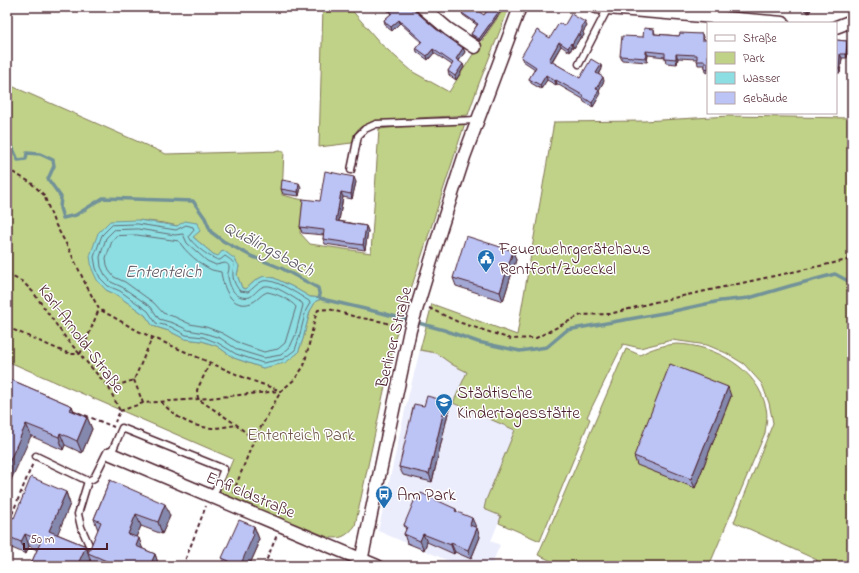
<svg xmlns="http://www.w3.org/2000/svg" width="859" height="573" viewBox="0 0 859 573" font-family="'Indie Flower',sans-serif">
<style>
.built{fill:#ebedfc}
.green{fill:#c0d287;stroke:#857859;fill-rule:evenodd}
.water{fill:#8cdee2;stroke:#729299}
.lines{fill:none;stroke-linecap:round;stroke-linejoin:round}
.shore{stroke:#646b74;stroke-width:1}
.stream{stroke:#729299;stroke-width:3.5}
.lane-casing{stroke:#4a1f2b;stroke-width:9}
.street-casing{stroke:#4a1f2b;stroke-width:15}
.path{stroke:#4a1f2b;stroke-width:2;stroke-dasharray:4 3;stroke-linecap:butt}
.lane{stroke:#fff;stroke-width:6}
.street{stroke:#fff;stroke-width:12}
.wall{fill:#a2a8d3;stroke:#4a1f2b}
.shaded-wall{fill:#8488ac;stroke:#4a1f2b}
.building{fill:#bcc3f5;stroke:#4a1f2b}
.labels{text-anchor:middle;stroke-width:3;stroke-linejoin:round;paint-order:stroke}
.poi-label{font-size:17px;fill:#4a1f2b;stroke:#fff;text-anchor:start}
.street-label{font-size:17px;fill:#4a1f2b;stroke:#fff}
.park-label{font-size:17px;fill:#6d5547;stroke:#fff}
.water-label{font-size:18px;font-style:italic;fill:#5e5862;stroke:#fff}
</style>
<rect width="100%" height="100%" fill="#fff"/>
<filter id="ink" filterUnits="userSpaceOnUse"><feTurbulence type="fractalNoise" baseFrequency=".025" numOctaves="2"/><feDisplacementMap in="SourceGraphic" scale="8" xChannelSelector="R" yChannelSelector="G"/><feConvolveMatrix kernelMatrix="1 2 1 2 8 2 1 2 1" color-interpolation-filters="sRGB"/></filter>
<g filter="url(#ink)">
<polygon class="built" points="420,350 436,353 453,365 467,372 453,403 516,430 486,500 484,509 501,516 491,541 500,545 491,566 461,566 378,531 409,393"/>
<g class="green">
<path d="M323 7H349L381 44 413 72 449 92 477 48 505 7 509 8 478 86 468 115C448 117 370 118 358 129 355 133 353 139 352 143L319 147Z"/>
<path d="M7 84 166 154 284 151 282 195 303 200 300 233 310 244 371 253 379 129 428 124 465 123 396 335 355 526C347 536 340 540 328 537L219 493 233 459 7 361ZM138 220 164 223 200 231 192 236 213 254 218 257 223 250 239 266 237 275 242 288 246 289 256 280 264 276 274 278 293 287 310 297 324 298 316 301 310 311 303 339 298 353 263 368 234 358 217 346 202 341 185 339 169 331 153 326 145 315 117 295 106 290Z"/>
<polygon points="729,116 852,118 852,566 815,566 817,560 734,522 773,423 769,403 762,384 744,364 726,353 707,345 672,340 640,348 623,344 587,417 590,419 540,541 499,523 501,516 484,509 486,500 515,430 453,403 467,372 453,365 436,353 420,350 432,304 517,335 554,122 644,121"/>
<path d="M677 344C715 345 758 369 766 408 768 416 766 425 765 433L709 566H554V562L538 555 626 349 640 355C652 348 664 345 677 344Z"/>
</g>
<polygon class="water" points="138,220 177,226 185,221 197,223 200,231 193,237 213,254 218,256 223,250 235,259 239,266 237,275 242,288 246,289 256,280 264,276 274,278 293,287 310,297 325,298 316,301 310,311 303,339 298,353 285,363 263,368 234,358 217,346 202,341 185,339 169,331 153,326 145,315 117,295 106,290 97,280 92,269 90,256 98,233 110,221"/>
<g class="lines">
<g class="shore">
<path d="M138 224 176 230 186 225 193 227 194 230 189 236C190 243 212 260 220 260L225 256C239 265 232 264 233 276 233 281 237 288 240 291L248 292C253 289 257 283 263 281 275 278 299 295 309 301L310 303 306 310 299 338 295 350 283 359 263 363 236 354 218 343 203 337 186 335 171 327 156 323 148 311 120 291 108 286 100 278 96 268 94 257 102 235 112 225Z"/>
<path d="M138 229 175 235 183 234 187 243 207 261 216 265 225 263C227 264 229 264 229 268 229 271 227 274 228 277 230 289 236 300 250 297 255 294 259 287 265 286 274 284 294 298 302 303L303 305 295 336 290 347 281 355 264 358 238 350 220 338 204 333 188 330 173 323 159 319 151 307 122 287 111 282 105 275 101 267 100 257 106 238 114 230Z"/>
<path d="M137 235 179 241C184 251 202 266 212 270 215 271 218 271 221 272 223 287 231 310 251 303 257 301 261 294 267 292 275 293 291 300 296 307L285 343 278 349 264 352 241 344 222 333 206 327 190 324 175 317 163 313 154 303 125 282 114 277 110 272 107 265 106 258 112 241 116 236Z"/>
</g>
<polyline class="stream" points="7,138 8,138 18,160 26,159 27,153 40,154 53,160 54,166 48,179 61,197 60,208 63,218 76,215 103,198 193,201 205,218 211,232 223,241 251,256 281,268 318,288 320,298 322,299 382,313 444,330 478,342 520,351 547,347 567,330 669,312 720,301 749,298 790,286 835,274 852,283"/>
<g class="lane-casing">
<g id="lane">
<polyline points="579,64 608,8"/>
<polyline points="351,170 358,136 365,129 376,124 478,120"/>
<polyline points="36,456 88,481"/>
<polyline points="89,545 81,527 78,514 88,481 94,478 107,452 111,454 122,428 224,469 213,496"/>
</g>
</g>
<g class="street-casing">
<g id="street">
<polyline points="422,7 448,29 475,47"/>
<polyline points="596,7 783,23"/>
<polyline points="836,27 849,22"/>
<polyline points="111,454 377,566"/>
<polyline points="360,566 410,330 441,228 464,157 520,7"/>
</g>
</g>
<g class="path">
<polyline points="7,169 30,182 44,195 54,222 69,249 86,285 99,309 138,331 245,378 281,391"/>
<polyline points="7,275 11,276 23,282 33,292 65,337 109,388 120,411 115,422"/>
<polyline points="429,308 458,322 511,339 536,338 581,315 610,314 655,302 852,259"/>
<polyline points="7,327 62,351 71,354 80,354"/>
<polyline points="80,354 85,344 99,309"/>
<polyline points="210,363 197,390 198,399 237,425 254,440"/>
<polyline points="134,380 143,403"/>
<polyline points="109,388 134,380 152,338"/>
<path d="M161 402C176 417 190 427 212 428 220 428 229 426 237 425"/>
<polyline points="72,410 114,427"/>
<polyline points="120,411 143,403 198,399 280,391"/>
<polyline points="233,493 254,440 266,418 281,391 295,379 304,366 316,314 318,310 329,309 356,317 384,322 399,328"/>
<polyline points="12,514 33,463"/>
<polyline points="183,566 206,506"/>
<polyline points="264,566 277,535"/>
</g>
<use href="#lane" class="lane"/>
<use href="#street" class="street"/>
</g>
<g class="wall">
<polygon points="385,7 410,7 412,10 436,29 463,48 465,52 459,61 464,67 456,80 449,75 448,71 452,65 434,53 428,60 417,52 416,48 421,42 400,23 392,31 388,28 385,24 384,20 391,14"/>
<polygon points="490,7 504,7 480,41 472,36 471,34 477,25 463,15 462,13 484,15"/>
<polygon points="799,7 812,7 809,13"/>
<polygon points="564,26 587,26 583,32 584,35 582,38 580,38 574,48 572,47 570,52 561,46 552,62 580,78 602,69 599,75 604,81 599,90 600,95 593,107 584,102 583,99 557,84 556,85 547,80 541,89 531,83 529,79 535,69 523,61 521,57 550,38"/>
<polygon points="654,29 655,34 679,36 702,34 704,40 708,40 708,73 706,72 705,68 705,65 698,65 697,59 678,58 677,64 666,63 665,58 665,57 648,55 647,62 622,60 620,56 643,37"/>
<polygon points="836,40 847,41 848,45 847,58 842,58 840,73 836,73"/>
<polygon points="356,182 352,199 343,197 339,221 366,226 368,231 365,250 325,244 323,239 324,235 302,233 300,227 320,201"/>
<polygon points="301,187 299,196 283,194 281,189"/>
<polygon points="513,251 516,260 503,301 456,286 453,278"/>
<polygon points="7,378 72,406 74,411 87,417 92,429 82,453 65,445 63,450 31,436"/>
<polygon points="731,396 695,488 637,465 634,456"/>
<polygon points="446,401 449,409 432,482 403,475 399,467 424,406"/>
<polygon points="110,480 170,516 162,534 141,526 136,537 143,549 155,554 159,566 94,566 92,565 90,559 87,566 30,566 37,550 29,546 26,554 7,546 7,515 14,518 66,492 70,504 57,534 86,546 88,553 98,530 94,519"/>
<polygon points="418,500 456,509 457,512 476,527 475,528 480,537 471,559 455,552 454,554 427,542 424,550 407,543 404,534 406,530 404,525"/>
<polygon points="254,526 259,539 257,543 258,546 249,566 225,566 222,558"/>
</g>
<g class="shaded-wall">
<polygon points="502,7 504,7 480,41 479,39"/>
<polygon points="810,7 812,7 809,13 808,11"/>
<polygon points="399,20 400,23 392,31 391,27"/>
<polygon points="585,22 587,26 583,32 584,35 582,38 580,34 582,27"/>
<polygon points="578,34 580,38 574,48 572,44"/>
<polygon points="847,41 848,45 847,58 846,54"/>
<polygon points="559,42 561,46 550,64 549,60"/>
<polygon points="571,43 572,47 570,52 568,48"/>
<polygon points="463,48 465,52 457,63 456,59"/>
<polygon points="433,49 434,53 428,60 427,56"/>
<polygon points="646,51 648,55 647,62 646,58"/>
<polygon points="676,54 678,58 677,64 676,59"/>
<polygon points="840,54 842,58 840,73 839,69"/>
<polygon points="463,64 464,67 456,80 455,76"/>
<polygon points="601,65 602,69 597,77 596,73"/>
<polygon points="546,75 547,80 541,89 540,85"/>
<polygon points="603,77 604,81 599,90 600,95 593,107 592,103 596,89"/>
<polygon points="556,80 557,84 556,85 555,81"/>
<polygon points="354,177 356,182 352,199 351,194"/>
<polygon points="299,183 301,187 299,196 298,192"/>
<polygon points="341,192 343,197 338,226 336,221"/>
<polygon points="366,226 368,231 365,250 363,245"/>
<polygon points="513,251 516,260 503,301 500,292"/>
<polygon points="728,387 731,396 695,488 691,479"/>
<polygon points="446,401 449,409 432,482 429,474"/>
<polygon points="72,406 76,418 70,410"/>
<polygon points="87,417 92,429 82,453 77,441"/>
<polygon points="26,424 31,436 7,489 7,467"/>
<polygon points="60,433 65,445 63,450 59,437"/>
<polygon points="66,492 70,504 54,543 49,531"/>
<polygon points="165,504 170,516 162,534 158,522"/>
<polygon points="136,514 141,526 132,546 128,534"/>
<polygon points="472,518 476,527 473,534 470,525"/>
<polygon points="254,526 259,539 257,543 258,546 249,566 240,566"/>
<polygon points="477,528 480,537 471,559 468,550"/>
<polygon points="25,534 29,546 26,554 21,542"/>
<polygon points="423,534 427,542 424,550 420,541"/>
<polygon points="139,538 143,550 136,546"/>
<polygon points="451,543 455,552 454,554 451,545"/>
<polygon points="86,546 90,559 87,566 77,566"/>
<polygon points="155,554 159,566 150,566"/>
</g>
<g class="building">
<polygon points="387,7 410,7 412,10 413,9 436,29 463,48 456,59 463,64 455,76 448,71 453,63 433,49 427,56 416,48 422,41 399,20 391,27 387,24 384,20 392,13"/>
<polygon points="466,7 472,7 484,15 490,7 502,7 479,39 471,34 478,24 462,13"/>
<polygon points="802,7 810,7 808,11"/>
<polygon points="571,14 585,22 582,27 582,30 580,34 578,34 572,44 571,43 568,48 559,42 549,60 580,78 591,59 601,65 596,73 603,77 596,89 599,90 592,103 583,97 584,96 556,80 555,81 546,75 540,85 529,79 536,67 521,57 537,30 550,38 559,23 564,26"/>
<polygon points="644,28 654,29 654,34 679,36 680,33 702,34 702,40 708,40 708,69 705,68 705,61 697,61 697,55 676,54 676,59 665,58 665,53 646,51 646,58 620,56 622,36 643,37"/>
<polygon points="836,40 847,41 846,54 840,54 839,69 836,69"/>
<polygon points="325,171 354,177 351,194 341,192 336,221 366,226 363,245 323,239 324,230 300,227 303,199 320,201"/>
<polygon points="282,180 299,183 298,192 281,189"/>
<polygon points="466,236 513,251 500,292 453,278"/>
<polygon points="670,364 728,387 691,479 634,456"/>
<polygon points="7,378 72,406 70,410 87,417 77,441 60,433 59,437 26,424 7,467"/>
<polygon points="427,396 446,401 429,474 399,467 414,404 424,406"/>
<polygon points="31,477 66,492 49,531 86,546 77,566 30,566 41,541 25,534 21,542 7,536 7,515 14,518"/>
<polygon points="110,480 165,504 158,522 136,514 128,534 139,538 136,546 155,554 150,566 118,566 88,553 101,522 94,519"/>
<polygon points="421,493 456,509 455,511 472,518 470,525 477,528 468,550 451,543 451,545 423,534 420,541 404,534 407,527 404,525 415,499 418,500"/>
<polygon points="239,520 254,526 252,533 254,534 240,566 241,566 227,566 229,561 222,558"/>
</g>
</g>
<defs>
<g id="civic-pin" transform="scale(0.9)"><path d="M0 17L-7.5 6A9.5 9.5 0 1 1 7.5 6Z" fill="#1f6fb2" stroke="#fff"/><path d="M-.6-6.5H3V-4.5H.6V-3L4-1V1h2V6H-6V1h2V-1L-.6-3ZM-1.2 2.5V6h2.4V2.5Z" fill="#fff"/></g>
<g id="school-pin" transform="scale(0.9)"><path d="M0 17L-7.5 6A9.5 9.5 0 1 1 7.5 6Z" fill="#1f6fb2" stroke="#fff"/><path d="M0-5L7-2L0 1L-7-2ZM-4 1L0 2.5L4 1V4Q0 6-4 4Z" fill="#fff"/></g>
<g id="bus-pin" transform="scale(0.9)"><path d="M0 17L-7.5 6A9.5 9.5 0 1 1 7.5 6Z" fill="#1f6fb2" stroke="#fff"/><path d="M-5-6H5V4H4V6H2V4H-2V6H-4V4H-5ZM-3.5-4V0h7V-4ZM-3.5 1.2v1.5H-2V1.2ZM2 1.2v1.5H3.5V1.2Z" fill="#fff"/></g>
</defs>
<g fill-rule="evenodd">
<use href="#civic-pin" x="486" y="258"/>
<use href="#school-pin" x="444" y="402"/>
<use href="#bus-pin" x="384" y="494"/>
</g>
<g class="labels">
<g class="poi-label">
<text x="499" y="254">Feuerwehrgerätehaus<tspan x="499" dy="20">Rentfort/Zweckel</tspan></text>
<text x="457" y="398">Städtische<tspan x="457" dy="20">Kindertagesstätte</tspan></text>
<text x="397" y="500">Am Park</text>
</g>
<g class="street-label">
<text transform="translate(393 337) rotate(-76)" y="6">Berliner Straße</text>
<text transform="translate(82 338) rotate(53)" y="6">Karl-Arnold-Straße</text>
<text transform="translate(251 494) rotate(23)" y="6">Enfieldstraße</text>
</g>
<g class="park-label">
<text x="301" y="440">Ententeich Park</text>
</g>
<g class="water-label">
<text transform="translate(269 248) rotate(28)" y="6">Quälingsbach</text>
<text x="163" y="277">Ententeich</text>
</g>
</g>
<rect width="859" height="573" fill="none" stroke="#fff" stroke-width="24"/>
<rect x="12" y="12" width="835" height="549" fill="none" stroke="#4a1f2b" stroke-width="1.5" filter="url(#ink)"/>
<rect x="707" y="22" width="130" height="92" fill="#ffffff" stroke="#b7a5aa"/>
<rect x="715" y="35" width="20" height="6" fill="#ffffff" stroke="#b7a5aa"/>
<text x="743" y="42" font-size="12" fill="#4a1f2b">Straße</text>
<rect x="715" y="52" width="20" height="12" fill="#c0d287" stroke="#b7a5aa"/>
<text x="743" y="62" font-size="12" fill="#4a1f2b">Park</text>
<rect x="715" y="72" width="20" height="12" fill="#8cdee2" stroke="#b7a5aa"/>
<text x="743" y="82" font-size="12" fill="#4a1f2b">Wasser</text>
<rect x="715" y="92" width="20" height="12" fill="#bcc3f5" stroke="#b7a5aa"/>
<text x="743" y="102" font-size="12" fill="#4a1f2b">Gebäude</text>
<path d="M24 543v6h83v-6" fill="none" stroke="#4a1f2b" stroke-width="2"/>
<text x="30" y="543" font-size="12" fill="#4a1f2b" stroke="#ffffff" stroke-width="3" paint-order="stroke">50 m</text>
</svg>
